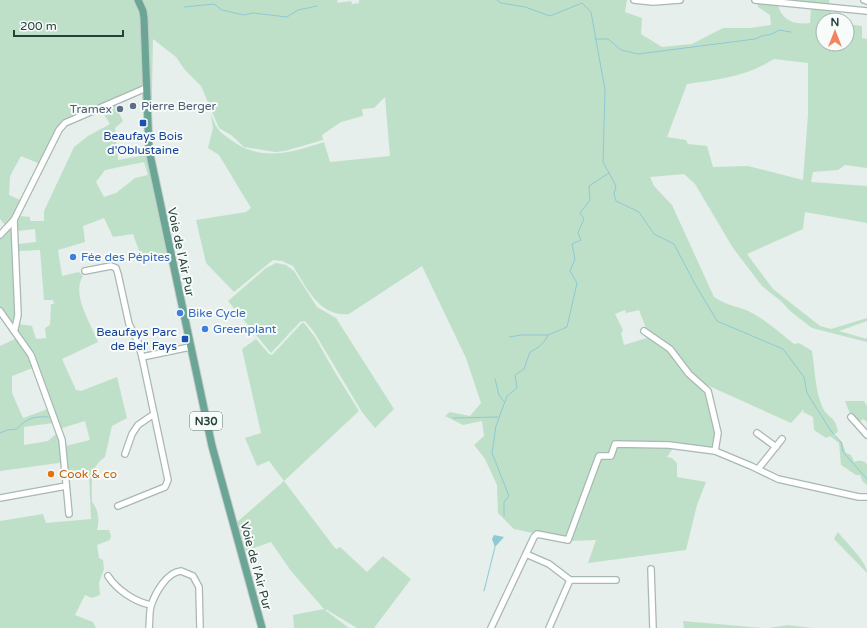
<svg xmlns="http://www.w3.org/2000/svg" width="867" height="628" viewBox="0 0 867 628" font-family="'Varela Round',sans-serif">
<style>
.green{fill:#bfe0c8;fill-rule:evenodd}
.water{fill:#8ec9d4}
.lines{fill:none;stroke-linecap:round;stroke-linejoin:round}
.stream{stroke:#8ec9d4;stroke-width:1}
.minor-casing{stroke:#a8b8b2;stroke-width:8}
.major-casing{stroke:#c2cac8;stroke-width:9}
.minor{stroke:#fff;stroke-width:5.5}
.major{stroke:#6aa596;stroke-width:7}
.service-dot{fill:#5c6f8a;stroke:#f7fbf9;stroke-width:1.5}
.transit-dot{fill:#1a4fb4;stroke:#f7fbf9;stroke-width:1.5}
.shop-dot{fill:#3f7fe0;stroke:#f7fbf9;stroke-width:1.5}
.food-dot{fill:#e8710a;stroke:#f7fbf9;stroke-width:1.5}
.labels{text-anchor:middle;stroke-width:4;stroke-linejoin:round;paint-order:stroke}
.shield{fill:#f7fbf9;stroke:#637a73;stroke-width:1}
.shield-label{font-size:11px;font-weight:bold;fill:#24423a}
.service-label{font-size:12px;fill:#4e5e75;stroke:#f7fbf9;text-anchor:start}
.transit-label{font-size:12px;fill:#164399;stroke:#f7fbf9}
.street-label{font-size:12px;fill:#24423a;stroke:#f7fbf9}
.shop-label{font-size:12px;fill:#366cbe;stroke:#f7fbf9;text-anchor:start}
.food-label{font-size:12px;fill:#c56008;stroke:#f7fbf9;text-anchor:start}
</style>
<rect width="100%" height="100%" fill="#e6efeb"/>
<g class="green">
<path d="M0 0H337L338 3 351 1 352 4 359 3V0H627L625 12 642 18 641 34 662 47 692 44 723 28H750L771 25 770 15 758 7 757 0H829L833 20H823V44H847V24L862 26V38L867 39V168L845 165 838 170 813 172 811 182 867 186V223L805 212 803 229 747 254 773 289 820 326 831 329 867 318V321L839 331 867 339V342L812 328 790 311 782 302 762 286 733 248 695 184 684 174 650 177 654 186 672 205 714 297C725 304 734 306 746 310 764 318 779 332 794 344L799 343 812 351C815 369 815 390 822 406 827 419 835 414 838 432L833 435 842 442 846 453 851 455 854 462C859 460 863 460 867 464V485L863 482 860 475H856L841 465 839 443 830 436 826 438 814 430 813 417 803 412 804 409 791 423 698 381 679 357 647 331 639 310 626 313 625 310 615 314 623 330 621 333 624 345 650 337 668 348 704 389C712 403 721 435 712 449L673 448 667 457 672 458 677 463V477L706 482 697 505 686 550 588 563 596 540 569 541 514 529 498 513 497 485 485 459 474 445 484 436 482 421 463 425 445 416 450 412 470 416 481 403 466 358 422 266 349 314C319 317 307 288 293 266L282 261 273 260 234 292 206 263 196 220 246 212 251 208 219 155 208 148 213 128 211 114C217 131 220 132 234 142 263 162 293 152 324 142L330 162 390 156 385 97 374 108 362 109 363 116 341 122 322 135 323 140 285 151 275 152 244 147 231 135 219 128 201 86 185 70 176 57 153 39 151 145 168 256 143 262 133 234 113 237 104 218 83 226 85 242 58 250 62 276 79 272 83 276C71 295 91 323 98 342L62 359 76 390 81 391 117 377 127 418 112 426 105 457C89 467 92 485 92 502 98 509 100 520 97 530H109L111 536 110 540 97 545 99 558 103 560 104 569 99 583 100 595 92 598 85 595 75 615 93 622 96 628H0V521L43 514 46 523 91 519 89 476 68 480 66 462 0 471V346L17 338 31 355 35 367 12 376V393L23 418 48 409 53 423 24 427V445L48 441 58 432 65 446 90 440 85 421 59 429 35 361 16 329 18 324 32 326 36 339 46 338 45 328 50 325 51 304H54L53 300H44L40 250 19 251V244L36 242 35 229 18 231V220L20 216 30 217V221H44V211L74 147 88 136 110 124 99 106 63 123 40 164 21 156 10 176 9 195 22 201 12 220 17 303 15 328 0 309V237L8 229 0 219ZM778 5 811 9 810 23C795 25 782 21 778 5ZM774 59 808 63V115L803 180 748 166 713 167 707 146 688 144 686 140 667 137 687 84C718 80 748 76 774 59ZM138 92 142 94 146 155 118 160 115 128 123 121 114 103ZM144 162 148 175 135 178 116 193 104 197 96 182 105 170Z"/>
<polygon points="276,263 286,265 294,271 317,307 336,318 394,409 375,428 362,412 314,332 305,321 300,322 271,353 228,301 266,268"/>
<polygon points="302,323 304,323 315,337 333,369 359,411 284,481 335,548 337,549 340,547 367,572 383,556 411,579 374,628 357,628 327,610 325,610 349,628 294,628 293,615 324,609 291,571 271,542 245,551 236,523 284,481 269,461 257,466 245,438 261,433 242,349 256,339 269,354 272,355"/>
<polygon points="845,401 864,401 867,406 867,422 863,419 858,423 851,416"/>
<path d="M838 532C846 543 867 561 867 573L834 539Z"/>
<polygon points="683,621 762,628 684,628"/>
<polygon points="788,625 812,628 768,628"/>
</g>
<polygon class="water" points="494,535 504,537 495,547 492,539"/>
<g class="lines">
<g class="stream">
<path d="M497 0 501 3 525 7 550 16 582 3 591 12 605 90 603 162 609 173 589 186 590 200 580 213 584 219 578 233 581 240 572 244 575 259 570 271 577 283 567 327 548 335C544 344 538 348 530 352L524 369 515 375 517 388 507 396 496 426 492 453 509 496 504 502V516"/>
<polyline points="184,7 214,4 222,10 244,15 253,13 287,17 298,10 317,6"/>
<polyline points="595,39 608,39 621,50 638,54 755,39 762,36 772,34 779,30 791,32"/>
<polyline points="609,173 616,186 614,194 616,201 639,212 654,234 674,244 695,284 717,321 783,349 804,377 807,393 831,431 841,442 843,452 867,479"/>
<polyline points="509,337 521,335 548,335"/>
<polyline points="495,379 499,395 504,402"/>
<polyline points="453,418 498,417"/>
<path d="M0 433 7 430 17 429C26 418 35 416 48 417"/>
<polyline points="484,591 495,547"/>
</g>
<g class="minor-casing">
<g id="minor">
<polyline points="634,0 653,2 680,0"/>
<polyline points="755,0 867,11"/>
<polyline points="864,0 867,1"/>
<polyline points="0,235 14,220"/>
<polyline points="85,271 111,266 116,268 118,274 129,324 138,342 142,357 168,480 165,487 118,506"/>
<polyline points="0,311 31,355 62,440 69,514"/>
<polyline points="15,329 18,315 14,220 59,130 65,123 146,88"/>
<polyline points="644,331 670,349 689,374 708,391 718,433 715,451"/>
<polyline points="142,357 190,347"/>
<polyline points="851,417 867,435"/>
<polyline points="757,433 776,447"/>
<polyline points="125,454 132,434 138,425 154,414"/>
<polyline points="758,469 782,439"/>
<polyline points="0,498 66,486"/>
<polyline points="526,554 549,564 570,580 616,580"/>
<polyline points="651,569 653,628"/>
<path d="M108 576C117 590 135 602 151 605"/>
<path d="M149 628C150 621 149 613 151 606 155 593 167 572 181 571L193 576 199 587 200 628"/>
<polyline points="491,628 534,537 537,534 568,540 599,456 611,456 615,444 669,445 715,451 751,466 778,479 859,497 867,497"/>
<polyline points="549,628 570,580"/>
</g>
</g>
<g class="major-casing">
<polyline id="major" points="138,0 143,11 144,18 149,150 212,446 262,628"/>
</g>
<use href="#minor" class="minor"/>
<use href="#major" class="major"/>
</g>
<g class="service-dot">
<circle cx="133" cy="106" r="4"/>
<circle cx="120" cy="109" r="4"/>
</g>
<g class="transit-dot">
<rect x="139" y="119" width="8" height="8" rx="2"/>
<rect x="181" y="335" width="8" height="8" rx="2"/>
</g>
<g class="shop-dot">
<circle cx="73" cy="257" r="4"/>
<circle cx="180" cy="313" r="4"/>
<circle cx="205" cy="329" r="4"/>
</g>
<circle class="food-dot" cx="51" cy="474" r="4"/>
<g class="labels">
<rect class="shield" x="190" y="412" width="32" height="18" rx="3"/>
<g class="shield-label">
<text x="206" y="425">N30</text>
</g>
<g class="service-label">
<text x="141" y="110">Pierre Berger</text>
<text x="112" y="113" text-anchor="end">Tramex</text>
</g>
<g class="transit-label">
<text x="143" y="140">Beaufays Bois<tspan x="143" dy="14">d'Oblustaine</tspan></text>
<text x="177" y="336" text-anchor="end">Beaufays Parc<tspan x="177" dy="14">de Bel' Fays</tspan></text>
</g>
<g class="street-label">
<text transform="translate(181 252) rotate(78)" y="4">Voie de l'Air Pur</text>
<text transform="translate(256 566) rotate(75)" y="4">Voie de l'Air Pur</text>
</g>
<g class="shop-label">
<text x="81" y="261">Fée des Pépites</text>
<text x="188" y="317">Bike Cycle</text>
<text x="213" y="333">Greenplant</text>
</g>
<g class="food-label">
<text x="59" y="478">Cook &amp; co</text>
</g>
</g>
<g transform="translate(835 32)"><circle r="19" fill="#f7fbf9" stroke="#a3b1ad"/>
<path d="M0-3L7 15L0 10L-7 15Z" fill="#f4845f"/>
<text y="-6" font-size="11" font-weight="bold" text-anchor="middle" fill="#24423a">N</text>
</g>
<path d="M14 30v6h109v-6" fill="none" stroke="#24423a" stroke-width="2"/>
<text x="20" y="30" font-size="12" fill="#24423a" stroke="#f7fbf9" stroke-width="3" paint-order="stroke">200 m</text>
</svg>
